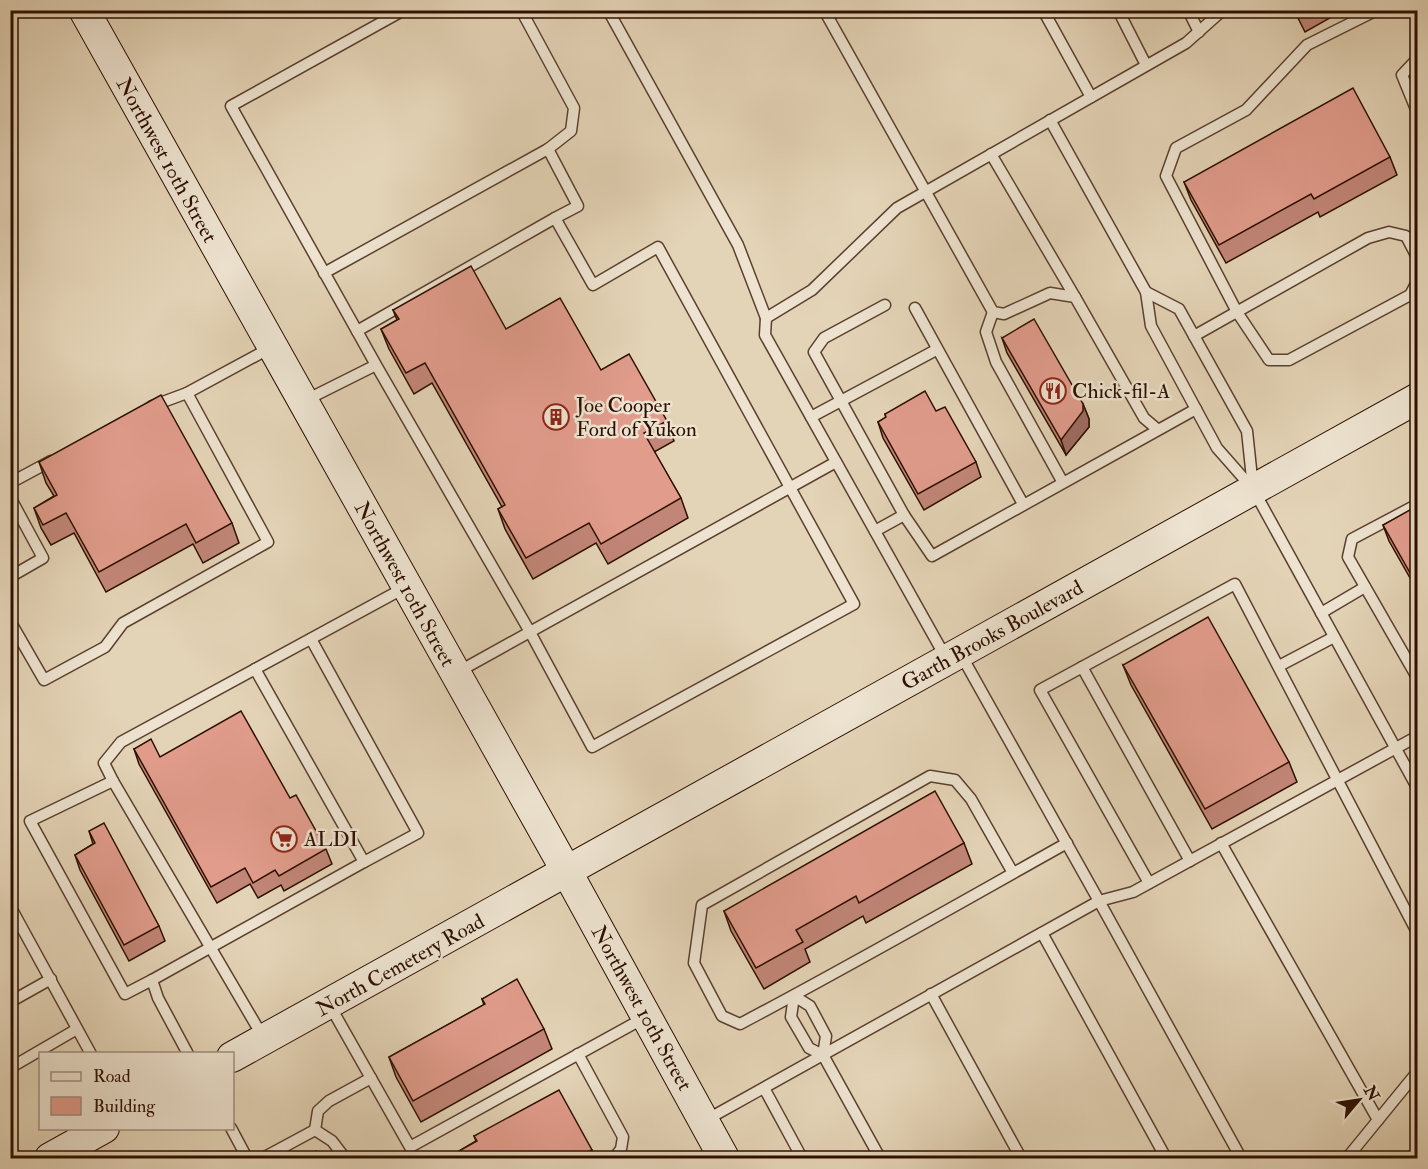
<svg xmlns="http://www.w3.org/2000/svg" width="1428" height="1169" viewBox="0 0 1428 1169" font-family="'IM FELL Double Pica',serif">
<style>
.lines{fill:none;stroke-linecap:round;stroke-linejoin:round}
.lane-casing{stroke:#5b402e;stroke-width:13}
.secondary-casing{stroke:#2d0f00;stroke-width:32}
.lane{stroke:#ede3d0;stroke-width:10}
.secondary{stroke:#ede3d0;stroke-width:30}
.wall{fill:#c28678;stroke:#2d0f00;stroke-width:1.5}
.shaded-wall{fill:#9e6d62;stroke:#2d0f00;stroke-width:1.5}
.building{fill:#e19c8c;stroke:#2d0f00;stroke-width:1.5}
.labels{text-anchor:middle;stroke-width:5;stroke-linejoin:round;paint-order:stroke}
.street-label{font-size:21px;fill:#2d0f00;stroke:#ede3d0}
.poi-label{font-size:21px;fill:#2d0f00;stroke:#ede3d0;text-anchor:start}
</style>
<rect width="100%" height="100%" fill="#e4d4b7"/>
<filter id="stains"><feTurbulence type="fractalNoise" baseFrequency=".00333" numOctaves="4"/><feColorMatrix values="0 0 0 0 .2 0 0 0 0 .09 0 0 0 0 .02 0 0 0 .5 -.17"/></filter>
<radialGradient id="worn" r=".72"><stop offset=".6" stop-color="#630" stop-opacity="0"/><stop offset="1" stop-color="#630" stop-opacity=".3"/></radialGradient>
<g class="lines">
<g class="lane-casing">
<g id="lane">
<polyline points="521,10 574,108 571,131 548,149 578,206 555,218"/>
<polyline points="608,10 738,245 766,318"/>
<polyline points="824,10 993,312 1004,314 1050,293 1075,297 1144,418 1157,429"/>
<polyline points="1043,10 1091,97"/>
<polyline points="1118,10 1146,65"/>
<polyline points="1188,10 1199,32"/>
<polyline points="1377,10 1307,45 1246,110 1176,148 1166,176 1237,312 1269,360 1289,360 1410,295 1418,280"/>
<polyline points="1418,58 1402,75 1418,114"/>
<polyline points="1050,120 1146,292 1151,326 1217,448 1253,489 1418,789"/>
<polyline points="991,154 1075,297"/>
<polyline points="324,273 548,149"/>
<polyline points="1146,292 1179,309 1247,431 1253,488"/>
<polyline points="885,305 824,338 814,352 904,515 932,556 1196,409"/>
<polyline points="915,308 1023,504"/>
<polyline points="993,312 986,332 996,362 1062,481"/>
<polyline points="357,331 231,106 404,10"/>
<polyline points="1194,336 1368,238 1389,232 1406,236 1418,259"/>
<polyline points="306,400 376,365 530,632 592,747 854,604 658,247 593,285 555,218 357,331 376,365"/>
<polyline points="152,406 187,393 272,347"/>
<polyline points="811,417 936,350"/>
<polyline points="10,483 51,461"/>
<polyline points="10,497 43,558 10,577"/>
<polyline points="1418,504 1352,539 1348,557 1418,679"/>
<polyline points="875,531 904,515"/>
<polyline points="1321,613 1365,587"/>
<polyline points="10,621 44,680 105,647 123,623 268,542 187,393"/>
<polyline points="960,653 1099,901 1133,892 1418,736"/>
<polyline points="946,658 765,335 766,318 812,290 897,208 1186,43 1223,10"/>
<polyline points="1279,666 1334,637"/>
<polyline points="1082,667 1190,861"/>
<polyline points="255,669 364,862 418,833 311,639"/>
<polyline points="456,673 836,462"/>
<polyline points="113,781 263,1037"/>
<polyline points="1221,843 1378,1120"/>
<path d="M1013 873 971 799 955 780 930 776 702 905 694 963 722 1016 740 1024C850 966 958 904 1067 843"/>
<polyline points="1149,883 1040,690 1235,584 1418,934"/>
<polyline points="10,906 91,1054"/>
<polyline points="1042,933 1166,1158"/>
<polyline points="152,980 364,862"/>
<polyline points="931,994 1021,1158"/>
<polygon points="794,996 810,1006 826,1036 823,1055 809,1048 791,1017"/>
<polyline points="10,1002 51,979"/>
<polyline points="329,1004 410,1147 644,1018"/>
<polyline points="188,1054 158,998 152,980 125,994 30,821 113,781 104,763 121,742 406,587"/>
<polyline points="578,1054 623,1137 621,1149 614,1158"/>
<polyline points="823,1055 880,1158"/>
<polyline points="10,1068 77,1029"/>
<polyline points="764,1088 802,1158"/>
<polyline points="706,1120 1099,901 1241,1158"/>
<polyline points="231,1128 247,1158"/>
<polyline points="315,1130 318,1111 329,1101 371,1078"/>
<polyline points="263,1158 315,1130 332,1141 345,1158"/>
<polyline points="1347,1158 1418,1071"/>
</g>
</g>
<g class="secondary-casing">
<g id="secondary">
<polyline points="84,10 567,872 724,1158"/>
<polyline points="232,1057 1418,398"/>
<polyline points="50,1158 104,1128"/>
</g>
</g>
<use href="#lane" class="lane"/>
<use href="#secondary" class="secondary"/>
</g>
<g class="wall">
<polygon points="1294,10 1344,10 1305,32"/>
<polygon points="1390,157 1397,175 1320,217 1318,212 1226,263 1191,200 1184,182"/>
<polygon points="393,310 506,329 601,370 667,421 674,441 654,452 681,498 688,518 608,564 596,543 533,579 505,529 498,509 502,507 432,383 414,394 389,349 381,329 397,320"/>
<polygon points="1002,338 1083,404 1089,419 1089,427 1066,455 1007,353"/>
<polygon points="936,411 976,462 981,477 924,510 883,438 878,422 886,418 885,414"/>
<polygon points="39,462 232,523 239,543 203,563 193,544 106,592 74,533 51,545 41,528 34,508 54,496 46,483"/>
<polygon points="1418,507 1418,592 1389,541 1383,525"/>
<polygon points="1123,665 1289,762 1297,782 1212,829 1131,685"/>
<polygon points="134,749 290,798 326,849 332,864 284,891 281,885 258,898 250,884 217,903 139,764"/>
<polygon points="89,831 159,926 165,941 129,961 80,870 75,855 93,844"/>
<polygon points="964,843 972,864 866,923 863,916 805,949 810,962 764,989 731,931 724,911"/>
<polygon points="482,999 544,1029 552,1049 421,1122 396,1077 389,1057 484,1005"/>
<polygon points="474,1136 592,1150 595,1158 462,1158 459,1151 476,1141"/>
</g>
<polygon class="shaded-wall" points="1083,404 1089,419 1089,427 1066,455 1061,440"/>
<g class="building">
<polygon points="1353,88 1390,157 1314,199 1311,194 1219,245 1184,182"/>
<polygon points="471,266 506,329 560,298 601,370 629,354 667,421 644,433 681,498 601,544 589,523 526,558 498,509 505,505 425,363 406,373 381,329 399,319 393,310"/>
<polygon points="1034,319 1083,404 1083,411 1061,440 1002,338"/>
<polygon points="925,391 936,411 945,407 976,462 918,494 878,422 886,417 885,414"/>
<polygon points="161,395 232,523 196,543 186,524 99,572 66,513 43,525 34,508 57,495 39,462"/>
<polygon points="1417,506 1418,507 1418,587 1383,525"/>
<polygon points="1208,617 1289,762 1205,809 1123,665"/>
<polygon points="241,711 290,798 296,795 326,849 279,876 275,870 253,883 245,868 211,887 134,749 151,739 160,757"/>
<polygon points="935,791 964,843 859,903 856,896 796,930 803,942 756,968 724,911"/>
<polygon points="104,823 159,926 124,945 75,855 95,843 89,831"/>
<polygon points="517,979 544,1029 413,1101 389,1057 485,1004 482,999"/>
<polygon points="559,1090 592,1150 576,1158 463,1158 459,1151 477,1141 474,1136"/>
<polygon points="316,1151 320,1158 303,1158"/>
</g>
<defs>
<g id="restaurant-ring" transform="scale(1.35)"><circle r="9.5" fill="#ede3d0" stroke="#8f2418" stroke-width="1.5"/><path d="M-5-6h1v4h1v-4h1v4h1v-4h1v5L-1.5 .5V6h-2V.5L-5-1ZM5-6V6H3V1.5H1.5Q1.5-4 5-6Z" fill="#8f2418"/></g>
<g id="building-ring" transform="scale(1.35)"><circle r="9.5" fill="#ede3d0" stroke="#8f2418" stroke-width="1.5"/><path d="M-4-6H4V6H1V3H-1V6H-4ZM-2.5-4.3h1.7v1.8h-1.7ZM.8-4.3h1.7v1.8H.8ZM-2.5-1h1.7V.8h-1.7ZM.8-1h1.7V.8H.8Z" fill="#8f2418"/></g>
<g id="supermarket-ring" transform="scale(1.35)"><circle r="9.5" fill="#ede3d0" stroke="#8f2418" stroke-width="1.5"/><path d="M-6-5.5h2.5l.6 2H6L4.5 2H-2.5L-4.4-4H-6ZM-1.5 3.2a1.3 1.3 0 1 0 .1 0ZM3 3.2a1.3 1.3 0 1 0 .1 0Z" fill="#8f2418"/></g>
</defs>
<g fill-rule="evenodd">
<use href="#restaurant-ring" x="1053" y="391"/>
<use href="#building-ring" x="556" y="417"/>
<use href="#supermarket-ring" x="284" y="839"/>
</g>
<g class="labels">
<g class="street-label">
<text transform="translate(167 160) rotate(61)" y="7">Northwest 10th Street</text>
<text transform="translate(405 584) rotate(61)" y="7">Northwest 10th Street</text>
<text transform="translate(992 635) rotate(-29)" y="7">Garth Brooks Boulevard</text>
<text transform="translate(400 965) rotate(-29)" y="7">North Cemetery Road</text>
<text transform="translate(642 1008) rotate(61)" y="7">Northwest 10th Street</text>
</g>
<g class="poi-label">
<text x="1072" y="398">Chick-fil-A</text>
<text x="576" y="412">Joe Cooper<tspan x="576" dy="24">Ford of Yukon</tspan></text>
<text x="304" y="846">ALDI</text>
</g>
</g>
<rect width="1428" height="1169" fill="none" stroke="#e4d4b7" stroke-width="36"/>
<rect x="12" y="12" width="1404" height="1145" fill="none" stroke="#2d0f00" stroke-width="3"/>
<rect x="18" y="18" width="1392" height="1133" fill="none" stroke="#2d0f00" stroke-width="1.5"/>
<rect x="39" y="1052" width="195" height="78" fill="#ede3d0" stroke="#a08e7d" stroke-width="1.5"/>
<rect x="51" y="1072" width="30" height="9" fill="#ede3d0" stroke="#a08e7d" stroke-width="1.5"/>
<text x="93" y="1082" font-size="18" fill="#2d0f00">Road</text>
<rect x="51" y="1097" width="30" height="18" fill="#e19c8c" stroke="#a08e7d" stroke-width="1.5"/>
<text x="93" y="1112" font-size="18" fill="#2d0f00">Building</text>
<g transform="translate(1359 1100) rotate(61)" stroke="#ede3d0" stroke-width="4.5" paint-order="stroke">
<path d="M0-4.5L10 22L0 15L-10 22Z" fill="#2d0f00"/>
<text y="-9" font-size="16" font-weight="bold" text-anchor="middle" fill="#2d0f00">N</text>
</g>
<rect width="100%" height="100%" filter="url(#stains)"/>
<rect width="100%" height="100%" fill="url(#worn)"/>
</svg>
